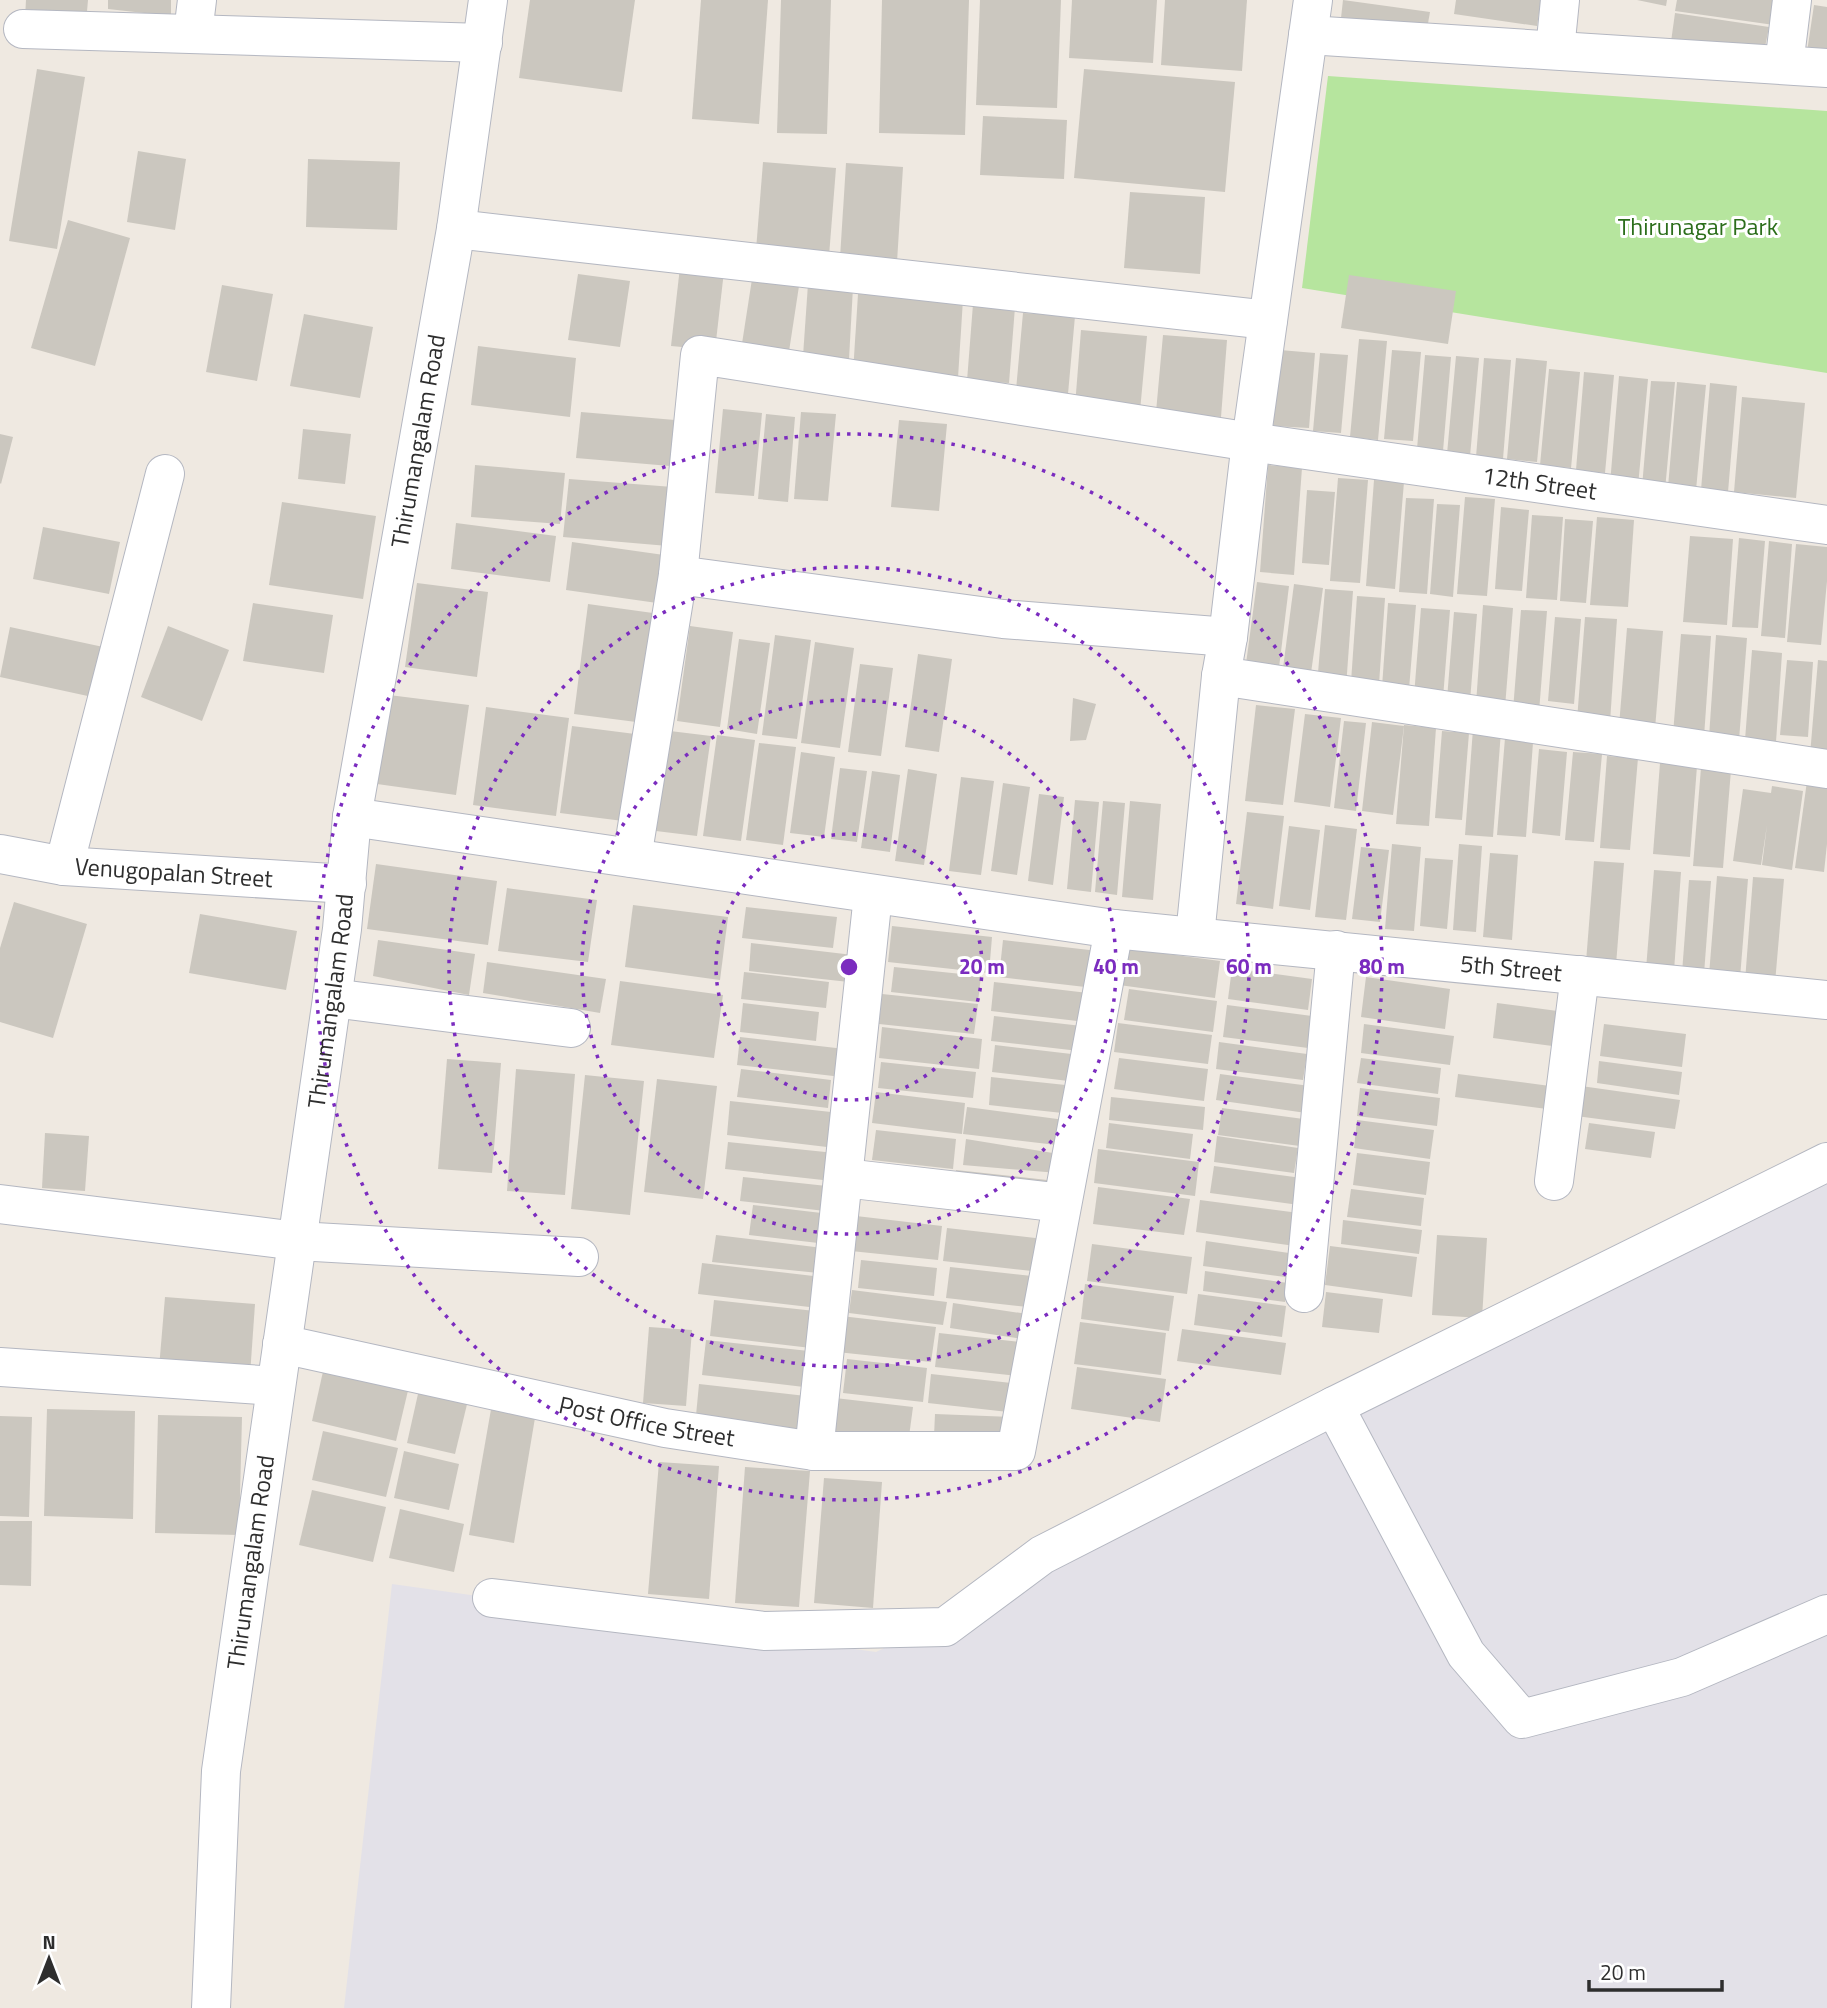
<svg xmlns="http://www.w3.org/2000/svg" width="1827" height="2008" viewBox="0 0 1827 2008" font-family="'Titillium Web',sans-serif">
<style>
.industrial{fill:#e3e1e8}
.green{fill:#b6e59e}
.building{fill:#cbc7bf}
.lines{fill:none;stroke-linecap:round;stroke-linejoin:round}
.minor-casing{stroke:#b4b7c1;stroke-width:40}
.minor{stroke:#fff;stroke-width:38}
.ring{fill:none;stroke:#7b2cbf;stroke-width:3.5;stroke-dasharray:3.5 7}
.labels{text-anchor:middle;stroke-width:6;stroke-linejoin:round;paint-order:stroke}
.park-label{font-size:24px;fill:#2c6e1b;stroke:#fff}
.street-label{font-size:24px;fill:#2e2e2e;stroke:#fff}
.centre{fill:#7b2cbf;stroke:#fff;stroke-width:3.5}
.ring-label{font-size:21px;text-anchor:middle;font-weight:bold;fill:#7b2cbf;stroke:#fff;stroke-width:6;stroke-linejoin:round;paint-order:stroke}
</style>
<rect width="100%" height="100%" fill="#efe9e1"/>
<polygon class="industrial" points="1827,1181 1827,2008 344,2008 392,1584 876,1652"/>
<polygon class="green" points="1328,76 1827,111 1827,373 1302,288"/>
<g class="building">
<polygon points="26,0 88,0 86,23 25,18"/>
<polygon points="108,0 171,0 171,16 108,9"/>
<polygon points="530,0 635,0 622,92 519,78"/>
<polygon points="701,0 768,0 759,124 692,119"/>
<polygon points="781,0 831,0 827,134 777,133"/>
<polygon points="882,0 969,0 965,135 879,133"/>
<polygon points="980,0 1061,0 1057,108 976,105"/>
<polygon points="1072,0 1157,0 1153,63 1069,58"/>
<polygon points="1165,0 1247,0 1242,71 1161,65"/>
<polygon points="1343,0 1430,12 1427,29 1341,18"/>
<polygon points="1456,0 1541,0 1537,26 1454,14"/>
<polygon points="1637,0 1667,0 1666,6"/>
<polygon points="1677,0 1779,0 1774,25 1675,11"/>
<polygon points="1814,5 1827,7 1827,55 1807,52"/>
<polygon points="1675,13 1769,27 1764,52 1670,49"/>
<polygon points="37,69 85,77 57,249 9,241"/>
<polygon points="1084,69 1235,82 1225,192 1074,178"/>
<polygon points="983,116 1067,120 1064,179 980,175"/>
<polygon points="138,151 186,159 175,230 127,222"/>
<polygon points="308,159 400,162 397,230 306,227"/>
<polygon points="763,162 836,168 829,256 756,250"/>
<polygon points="846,163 903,167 897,262 840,258"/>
<polygon points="1130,192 1205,197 1200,274 1124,268"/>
<polygon points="68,220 130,238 95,366 31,348"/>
<polygon points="680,267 724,271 715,350 671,346"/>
<polygon points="578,274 630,281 620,347 568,340"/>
<polygon points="1349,275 1456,291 1448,344 1341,328"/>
<polygon points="752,279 799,286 788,358 741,350"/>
<polygon points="808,284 853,287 849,359 803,356"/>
<polygon points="222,285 273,294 257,381 206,372"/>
<polygon points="858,294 963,299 958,378 853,373"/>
<polygon points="973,304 1015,307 1009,383 967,381"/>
<polygon points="1023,313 1075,316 1068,394 1016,390"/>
<polygon points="304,314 373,327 360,398 290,386"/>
<polygon points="1081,330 1147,336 1140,411 1075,406"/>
<polygon points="1163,335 1227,340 1221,417 1156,412"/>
<polygon points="1359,339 1387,341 1378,440 1350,437"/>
<polygon points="478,346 576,358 570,417 471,405"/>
<polygon points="1280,350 1315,353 1309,428 1273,426"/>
<polygon points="1392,350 1421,352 1413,441 1384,439"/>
<polygon points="1320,353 1348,355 1341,433 1313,431"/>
<polygon points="1425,355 1451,357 1443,451 1417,449"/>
<polygon points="1456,356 1479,358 1470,456 1447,454"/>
<polygon points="1484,358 1511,360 1503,459 1476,457"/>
<polygon points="1516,358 1547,361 1537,462 1507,459"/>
<polygon points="1549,369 1580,372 1571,468 1540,465"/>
<polygon points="1584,372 1614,375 1605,473 1576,470"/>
<polygon points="1619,376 1648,379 1638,486 1610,484"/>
<polygon points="1651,381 1675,382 1665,490 1642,487"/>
<polygon points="1677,382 1706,385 1696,490 1668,487"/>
<polygon points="1710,383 1737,386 1728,492 1701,490"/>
<polygon points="1742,397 1805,403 1796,498 1734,492"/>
<polygon points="723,409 762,413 754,496 715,493"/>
<polygon points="581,412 675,420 670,466 576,458"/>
<polygon points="801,412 836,414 828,501 794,499"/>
<polygon points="766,414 795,417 788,502 758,499"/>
<polygon points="899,420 947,424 939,511 891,507"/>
<polygon points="303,429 351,434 345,484 298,479"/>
<polygon points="0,434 13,437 1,484 0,483"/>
<polygon points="475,465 565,473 560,524 471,517"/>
<polygon points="1268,465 1302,468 1294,575 1260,572"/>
<polygon points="1338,478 1368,480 1360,583 1330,581"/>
<polygon points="569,479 673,487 668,546 563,537"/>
<polygon points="1374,480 1404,482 1395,589 1366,586"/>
<polygon points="1307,490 1335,492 1329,565 1302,563"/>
<polygon points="1465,497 1495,499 1487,596 1457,594"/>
<polygon points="1406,498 1434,499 1427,594 1399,592"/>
<polygon points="282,502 376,516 363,599 269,585"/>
<polygon points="1437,504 1460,505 1453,597 1430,594"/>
<polygon points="1501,507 1529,510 1522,591 1495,589"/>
<polygon points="1532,515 1563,517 1557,600 1526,598"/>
<polygon points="1597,517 1634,520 1628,607 1590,605"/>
<polygon points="1565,519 1593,521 1586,603 1560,601"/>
<polygon points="456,523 556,536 550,582 451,569"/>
<polygon points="43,527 120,542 109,594 33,579"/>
<polygon points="1690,536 1733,539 1727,625 1683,622"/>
<polygon points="1739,538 1765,541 1758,628 1732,627"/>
<polygon points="1769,541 1792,544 1785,638 1761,636"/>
<polygon points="572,542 664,555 657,603 566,590"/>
<polygon points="1796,544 1827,547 1827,581 1821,645 1787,642"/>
<polygon points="1257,582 1289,586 1278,676 1245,671"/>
<polygon points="417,583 488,592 477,677 405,667"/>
<polygon points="1294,584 1323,588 1310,680 1282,676"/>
<polygon points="1325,589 1353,591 1346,687 1317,685"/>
<polygon points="1357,596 1385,598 1379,684 1351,682"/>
<polygon points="253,603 333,615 324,673 243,661"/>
<polygon points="1388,603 1416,605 1409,689 1382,687"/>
<polygon points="588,604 660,614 644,723 574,714"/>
<polygon points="1483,605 1513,608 1505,707 1476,704"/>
<polygon points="1421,608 1450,610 1443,698 1414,696"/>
<polygon points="1521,610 1547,611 1539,712 1513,710"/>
<polygon points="1454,612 1477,614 1470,701 1447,699"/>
<polygon points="1555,617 1581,619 1574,704 1548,701"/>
<polygon points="1585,617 1617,619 1610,722 1577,720"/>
<polygon points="168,626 229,650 202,721 141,697"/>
<polygon points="690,626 733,632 720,727 677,721"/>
<polygon points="10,627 108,648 97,698 0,677"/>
<polygon points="1627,628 1663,631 1655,729 1619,726"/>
<polygon points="1681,634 1711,636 1704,737 1673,734"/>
<polygon points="775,635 811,640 797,739 762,735"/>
<polygon points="1716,635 1747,638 1739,740 1709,737"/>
<polygon points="739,639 770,643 757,734 727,729"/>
<polygon points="815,642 854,648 840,748 801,743"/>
<polygon points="1752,650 1782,653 1776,742 1745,740"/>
<polygon points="918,654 952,659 939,752 905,747"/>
<polygon points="1787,660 1813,662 1808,737 1780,735"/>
<polygon points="1818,660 1827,661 1827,757 1810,755"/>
<polygon points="860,664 893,668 881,756 848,752"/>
<polygon points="389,695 469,705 456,795 377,784"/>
<polygon points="1073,698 1096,704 1086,740 1070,741"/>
<polygon points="1256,705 1295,709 1283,805 1245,801"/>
<polygon points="486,707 569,718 556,816 473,805"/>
<polygon points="1305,714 1341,718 1330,807 1294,802"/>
<polygon points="1344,721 1366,723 1356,811 1334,808"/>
<polygon points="1372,722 1404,726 1393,815 1362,811"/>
<polygon points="1404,725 1436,728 1429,826 1396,824"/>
<polygon points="572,726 643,735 631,822 560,813"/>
<polygon points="1506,726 1534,729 1526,837 1497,835"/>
<polygon points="1473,729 1501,731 1493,837 1465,835"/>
<polygon points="670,731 711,736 697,836 656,831"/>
<polygon points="1442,731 1469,733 1462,820 1435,818"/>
<polygon points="717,735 755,740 741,841 703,836"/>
<polygon points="759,743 796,747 783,845 746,840"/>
<polygon points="1539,749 1567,752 1560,836 1532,833"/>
<polygon points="801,752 835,757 824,837 790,833"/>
<polygon points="1573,752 1602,754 1594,842 1565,840"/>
<polygon points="1607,756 1638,758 1630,850 1600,848"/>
<polygon points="1660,763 1697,766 1690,857 1653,854"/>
<polygon points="840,768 867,771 857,842 831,839"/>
<polygon points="1701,768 1731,770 1723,868 1693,866"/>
<polygon points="908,769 937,774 924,865 895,861"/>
<polygon points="872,771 900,775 890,852 861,848"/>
<polygon points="961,777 994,781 981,875 949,871"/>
<polygon points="1807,781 1827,784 1827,844 1824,872 1795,868"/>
<polygon points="1003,783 1030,787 1017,875 991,871"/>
<polygon points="1772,786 1803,791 1792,870 1762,865 1767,825 1761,865 1733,861 1743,789 1771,793"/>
<polygon points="1039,794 1064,797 1053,885 1028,881"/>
<polygon points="1075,800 1099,802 1091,892 1067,889"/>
<polygon points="1103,801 1125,803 1117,895 1095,892"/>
<polygon points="1130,801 1161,804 1153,900 1122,897"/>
<polygon points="1247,812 1284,816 1273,909 1236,904"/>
<polygon points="1325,825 1357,829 1346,920 1315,917"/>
<polygon points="1289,826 1320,830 1310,910 1279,906"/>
<polygon points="1392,844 1421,847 1414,931 1385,929"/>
<polygon points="1459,844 1482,846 1476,932 1453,930"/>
<polygon points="1361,847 1389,850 1380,922 1352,919"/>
<polygon points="1490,853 1518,855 1512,940 1483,937"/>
<polygon points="1425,858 1453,860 1447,929 1420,926"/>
<polygon points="1594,861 1624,863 1616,965 1586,962"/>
<polygon points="376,864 497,881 488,945 367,929"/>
<polygon points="1654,870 1681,872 1674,971 1646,969"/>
<polygon points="1717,876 1748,879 1740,978 1709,975"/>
<polygon points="1753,877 1784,879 1775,983 1745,981"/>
<polygon points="1689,880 1711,881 1704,974 1682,973"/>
<polygon points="507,888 597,900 588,962 498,951"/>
<polygon points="14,902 87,924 53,1038 0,1022 0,948"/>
<polygon points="633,905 728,917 720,980 625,967"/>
<polygon points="746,907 837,917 833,948 742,938"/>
<polygon points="200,914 297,931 286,990 189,973"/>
<polygon points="892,926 992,937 989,973 888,962"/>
<polygon points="378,940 475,954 469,995 373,976"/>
<polygon points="1003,940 1098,951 1094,988 999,977"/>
<polygon points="751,943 853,955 849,982 749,971"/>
<polygon points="1123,948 1220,961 1215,998 1119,985"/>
<polygon points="487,962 606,979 600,1013 483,993"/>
<polygon points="894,967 981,976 978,1002 891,992"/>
<polygon points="1232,968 1312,979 1308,1010 1228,999"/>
<polygon points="744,972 829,982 826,1008 741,999"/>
<polygon points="1366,977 1450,989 1445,1029 1361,1017"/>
<polygon points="620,981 723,995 714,1058 611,1045"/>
<polygon points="994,982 1088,993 1086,1022 991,1011"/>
<polygon points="1129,989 1217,1001 1213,1032 1124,1020"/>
<polygon points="882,994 978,1004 974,1034 879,1024"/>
<polygon points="743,1003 819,1012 816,1041 740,1032"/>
<polygon points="1497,1003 1565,1012 1560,1047 1493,1038"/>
<polygon points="1227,1005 1312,1016 1308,1048 1223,1037"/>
<polygon points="994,1016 1082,1026 1079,1051 991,1041"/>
<polygon points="1118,1023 1212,1035 1208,1064 1114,1052"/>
<polygon points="1364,1024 1454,1036 1450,1065 1361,1053"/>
<polygon points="1604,1024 1686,1034 1682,1067 1600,1056"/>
<polygon points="882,1027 982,1039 979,1069 879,1058"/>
<polygon points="740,1037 845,1049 842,1077 737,1065"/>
<polygon points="1219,1042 1307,1054 1303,1080 1216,1069"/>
<polygon points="995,1045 1080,1055 1077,1082 992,1072"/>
<polygon points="1119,1058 1208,1069 1204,1101 1114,1089"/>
<polygon points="1361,1058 1441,1068 1438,1094 1357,1083"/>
<polygon points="447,1059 501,1063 492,1173 438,1169"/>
<polygon points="1599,1061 1682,1072 1679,1095 1597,1083"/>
<polygon points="881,1062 976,1072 973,1098 878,1088"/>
<polygon points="516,1069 575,1074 565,1195 507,1191"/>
<polygon points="741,1069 831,1080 828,1108 737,1097"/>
<polygon points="1220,1074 1310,1086 1306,1113 1216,1100"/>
<polygon points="1458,1074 1550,1086 1547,1109 1455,1097"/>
<polygon points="585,1075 644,1081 630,1215 571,1209"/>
<polygon points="991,1077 1075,1086 1072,1114 989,1105"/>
<polygon points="657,1079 717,1086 703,1199 644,1192"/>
<polygon points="1581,1086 1680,1100 1675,1129 1576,1116"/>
<polygon points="1360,1088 1440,1098 1437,1126 1357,1116"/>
<polygon points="876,1092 965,1103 962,1134 872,1123"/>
<polygon points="1111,1097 1205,1107 1203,1130 1109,1120"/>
<polygon points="730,1101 831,1112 827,1147 727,1135"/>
<polygon points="967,1107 1065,1120 1065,1146 963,1134"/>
<polygon points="1222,1108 1311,1120 1307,1147 1218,1135"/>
<polygon points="1357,1120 1434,1130 1430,1159 1354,1148"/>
<polygon points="1109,1123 1193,1134 1190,1159 1106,1148"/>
<polygon points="1589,1123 1655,1132 1651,1158 1585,1149"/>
<polygon points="876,1130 956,1139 953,1169 872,1160"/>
<polygon points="45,1133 89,1136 85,1191 42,1188"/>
<polygon points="1217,1136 1298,1148 1294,1173 1214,1162"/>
<polygon points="966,1139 1059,1154 1058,1173 963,1165"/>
<polygon points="728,1142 835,1153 832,1181 725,1169"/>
<polygon points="1098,1149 1199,1162 1195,1196 1094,1183"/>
<polygon points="1357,1153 1430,1162 1426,1195 1353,1185"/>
<polygon points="1214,1166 1302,1178 1299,1205 1210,1193"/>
<polygon points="956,1170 1056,1181 1054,1192 955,1182"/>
<polygon points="743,1177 836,1187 833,1212 740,1201"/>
<polygon points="1098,1187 1190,1199 1184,1235 1093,1224"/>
<polygon points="1351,1189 1424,1198 1421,1226 1347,1217"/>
<polygon points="1200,1200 1299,1213 1295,1246 1196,1232"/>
<polygon points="753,1205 830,1214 827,1244 749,1235"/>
<polygon points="856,1216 942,1226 938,1260 851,1251"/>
<polygon points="1343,1220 1422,1230 1419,1254 1341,1244"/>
<polygon points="947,1228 1044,1239 1041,1272 943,1261"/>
<polygon points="716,1235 831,1249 828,1274 712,1262"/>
<polygon points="1437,1235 1487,1238 1482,1318 1432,1315"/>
<polygon points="1206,1241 1296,1254 1293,1278 1203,1266"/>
<polygon points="1092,1244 1192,1257 1187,1294 1087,1281"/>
<polygon points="1330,1246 1417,1257 1412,1297 1325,1285"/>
<polygon points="861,1260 937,1268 934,1296 858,1288"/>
<polygon points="702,1263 822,1277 818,1308 698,1294"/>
<polygon points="950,1267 1041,1277 1037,1308 946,1298"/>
<polygon points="1205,1271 1288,1283 1285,1302 1203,1291"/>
<polygon points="1085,1284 1174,1296 1169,1331 1081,1319"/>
<polygon points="852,1290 947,1302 943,1325 849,1313"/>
<polygon points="1326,1292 1383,1299 1379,1333 1322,1327"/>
<polygon points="1198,1294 1286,1306 1282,1337 1194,1325"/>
<polygon points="165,1297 255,1304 250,1375 159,1368"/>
<polygon points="714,1300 815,1311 811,1348 710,1336"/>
<polygon points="953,1303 1034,1315 1030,1340 950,1328"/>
<polygon points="841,1316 936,1327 931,1362 837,1352"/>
<polygon points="1080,1322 1166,1333 1161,1375 1074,1364"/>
<polygon points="649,1327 692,1330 686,1406 643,1403"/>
<polygon points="1182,1329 1286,1343 1281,1375 1177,1361"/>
<polygon points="939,1333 1030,1343 1026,1377 935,1367"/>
<polygon points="706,1340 809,1351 804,1387 702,1375"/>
<polygon points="326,1358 411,1378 396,1441 312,1421"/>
<polygon points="847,1359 927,1368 923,1402 843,1393"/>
<polygon points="1077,1367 1166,1379 1160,1422 1071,1409"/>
<polygon points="931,1374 1021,1384 1017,1413 928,1403"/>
<polygon points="699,1384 806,1396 801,1437 695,1426"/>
<polygon points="420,1385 469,1396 455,1454 407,1443"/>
<polygon points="493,1398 537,1406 514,1543 469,1535"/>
<polygon points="835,1398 913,1407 908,1444 831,1436"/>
<polygon points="47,1409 135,1411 133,1519 44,1516"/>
<polygon points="935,1414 1012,1417 1001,1439 934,1436"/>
<polygon points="158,1415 242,1417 239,1535 155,1533"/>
<polygon points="0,1416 32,1417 29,1517 0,1516"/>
<polygon points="323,1431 398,1448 386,1497 312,1480"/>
<polygon points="404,1451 459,1464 449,1510 394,1498"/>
<polygon points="659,1462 719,1466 709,1599 648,1594"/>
<polygon points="745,1467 810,1471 799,1607 735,1603"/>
<polygon points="824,1478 882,1482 873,1608 814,1603"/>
<polygon points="312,1490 386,1507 373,1562 299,1545"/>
<polygon points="400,1509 464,1524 454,1572 389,1558"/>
<polygon points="0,1521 32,1521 31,1586 0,1585"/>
</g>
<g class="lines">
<g class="minor-casing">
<g id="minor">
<polyline points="23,29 483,43"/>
<polyline points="193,33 197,0"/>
<polyline points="1308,35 1827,68"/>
<polyline points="1555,50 1560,0"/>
<polyline points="1784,65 1792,0"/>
<polyline points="456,229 1268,320"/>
<path id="s1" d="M1228 637 1003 619 678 575 700 355 1251 442 1827 525"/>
<polyline points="1221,676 1827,769"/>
<path id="s2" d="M0 854 64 866 347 884"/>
<polyline points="632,858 678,575"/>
<polyline points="64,866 165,474"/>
<path id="s3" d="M1114 929 1827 1000"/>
<polyline points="1195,936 1221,676 1228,637 1251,442 1313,0"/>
<polyline points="332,998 571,1028"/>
<polyline points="844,1178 1062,1203"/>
<polyline points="1554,1181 1580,975"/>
<polyline points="0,1204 297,1241 579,1257"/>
<polyline points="1304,1293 1336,950"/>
<path id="s4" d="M282 1344 665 1428 814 1451H1016L1114 929 352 817"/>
<polyline points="0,1367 276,1386"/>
<polyline points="1334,1406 1827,1162"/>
<polyline points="814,1451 873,895"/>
<polyline points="492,1598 764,1631 945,1627 1042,1555 1334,1406 1466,1654 1522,1719 1682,1677 1827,1614"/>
<path id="s5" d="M211 2008 221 1771 342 929 352 817 456 229 488 0"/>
</g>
</g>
<use href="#minor" class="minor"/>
</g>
<g class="ring">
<circle cx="849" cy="967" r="133"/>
<circle cx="849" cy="967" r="267"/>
<circle cx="849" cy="967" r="400"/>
<circle cx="849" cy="967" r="533"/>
</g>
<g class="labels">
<g class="park-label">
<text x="1698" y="235">Thirunagar Park</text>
</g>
<g class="street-label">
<text dy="8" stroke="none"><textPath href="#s5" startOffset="1582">Thirumangalam Road</textPath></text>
<text dy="8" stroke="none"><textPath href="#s1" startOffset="1624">12th Street</textPath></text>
<text dy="8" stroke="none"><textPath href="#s2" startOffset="175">Venugopalan Street</textPath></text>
<text dy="8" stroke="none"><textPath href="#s3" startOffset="399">5th Street</textPath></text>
<text dy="8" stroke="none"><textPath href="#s5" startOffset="1015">Thirumangalam Road</textPath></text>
<text dy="8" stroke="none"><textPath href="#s4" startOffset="373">Post Office Street</textPath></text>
<text dy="8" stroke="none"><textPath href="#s5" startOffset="448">Thirumangalam Road</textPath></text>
</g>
</g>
<circle cx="849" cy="967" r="10" class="centre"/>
<g class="ring-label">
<text x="982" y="974">20 m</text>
<text x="1116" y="974">40 m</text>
<text x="1249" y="974">60 m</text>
<text x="1382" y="974">80 m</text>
</g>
<g transform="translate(49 1959)" stroke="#ffffff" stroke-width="5" paint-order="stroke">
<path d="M0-5L12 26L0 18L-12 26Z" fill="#2e2e2e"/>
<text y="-10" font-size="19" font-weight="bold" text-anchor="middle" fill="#2e2e2e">N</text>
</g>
<path d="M1589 1980v10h133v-10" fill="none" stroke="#2e2e2e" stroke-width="3.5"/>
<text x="1600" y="1980" font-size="21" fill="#2e2e2e" stroke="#ffffff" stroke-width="5" paint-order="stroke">20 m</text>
</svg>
